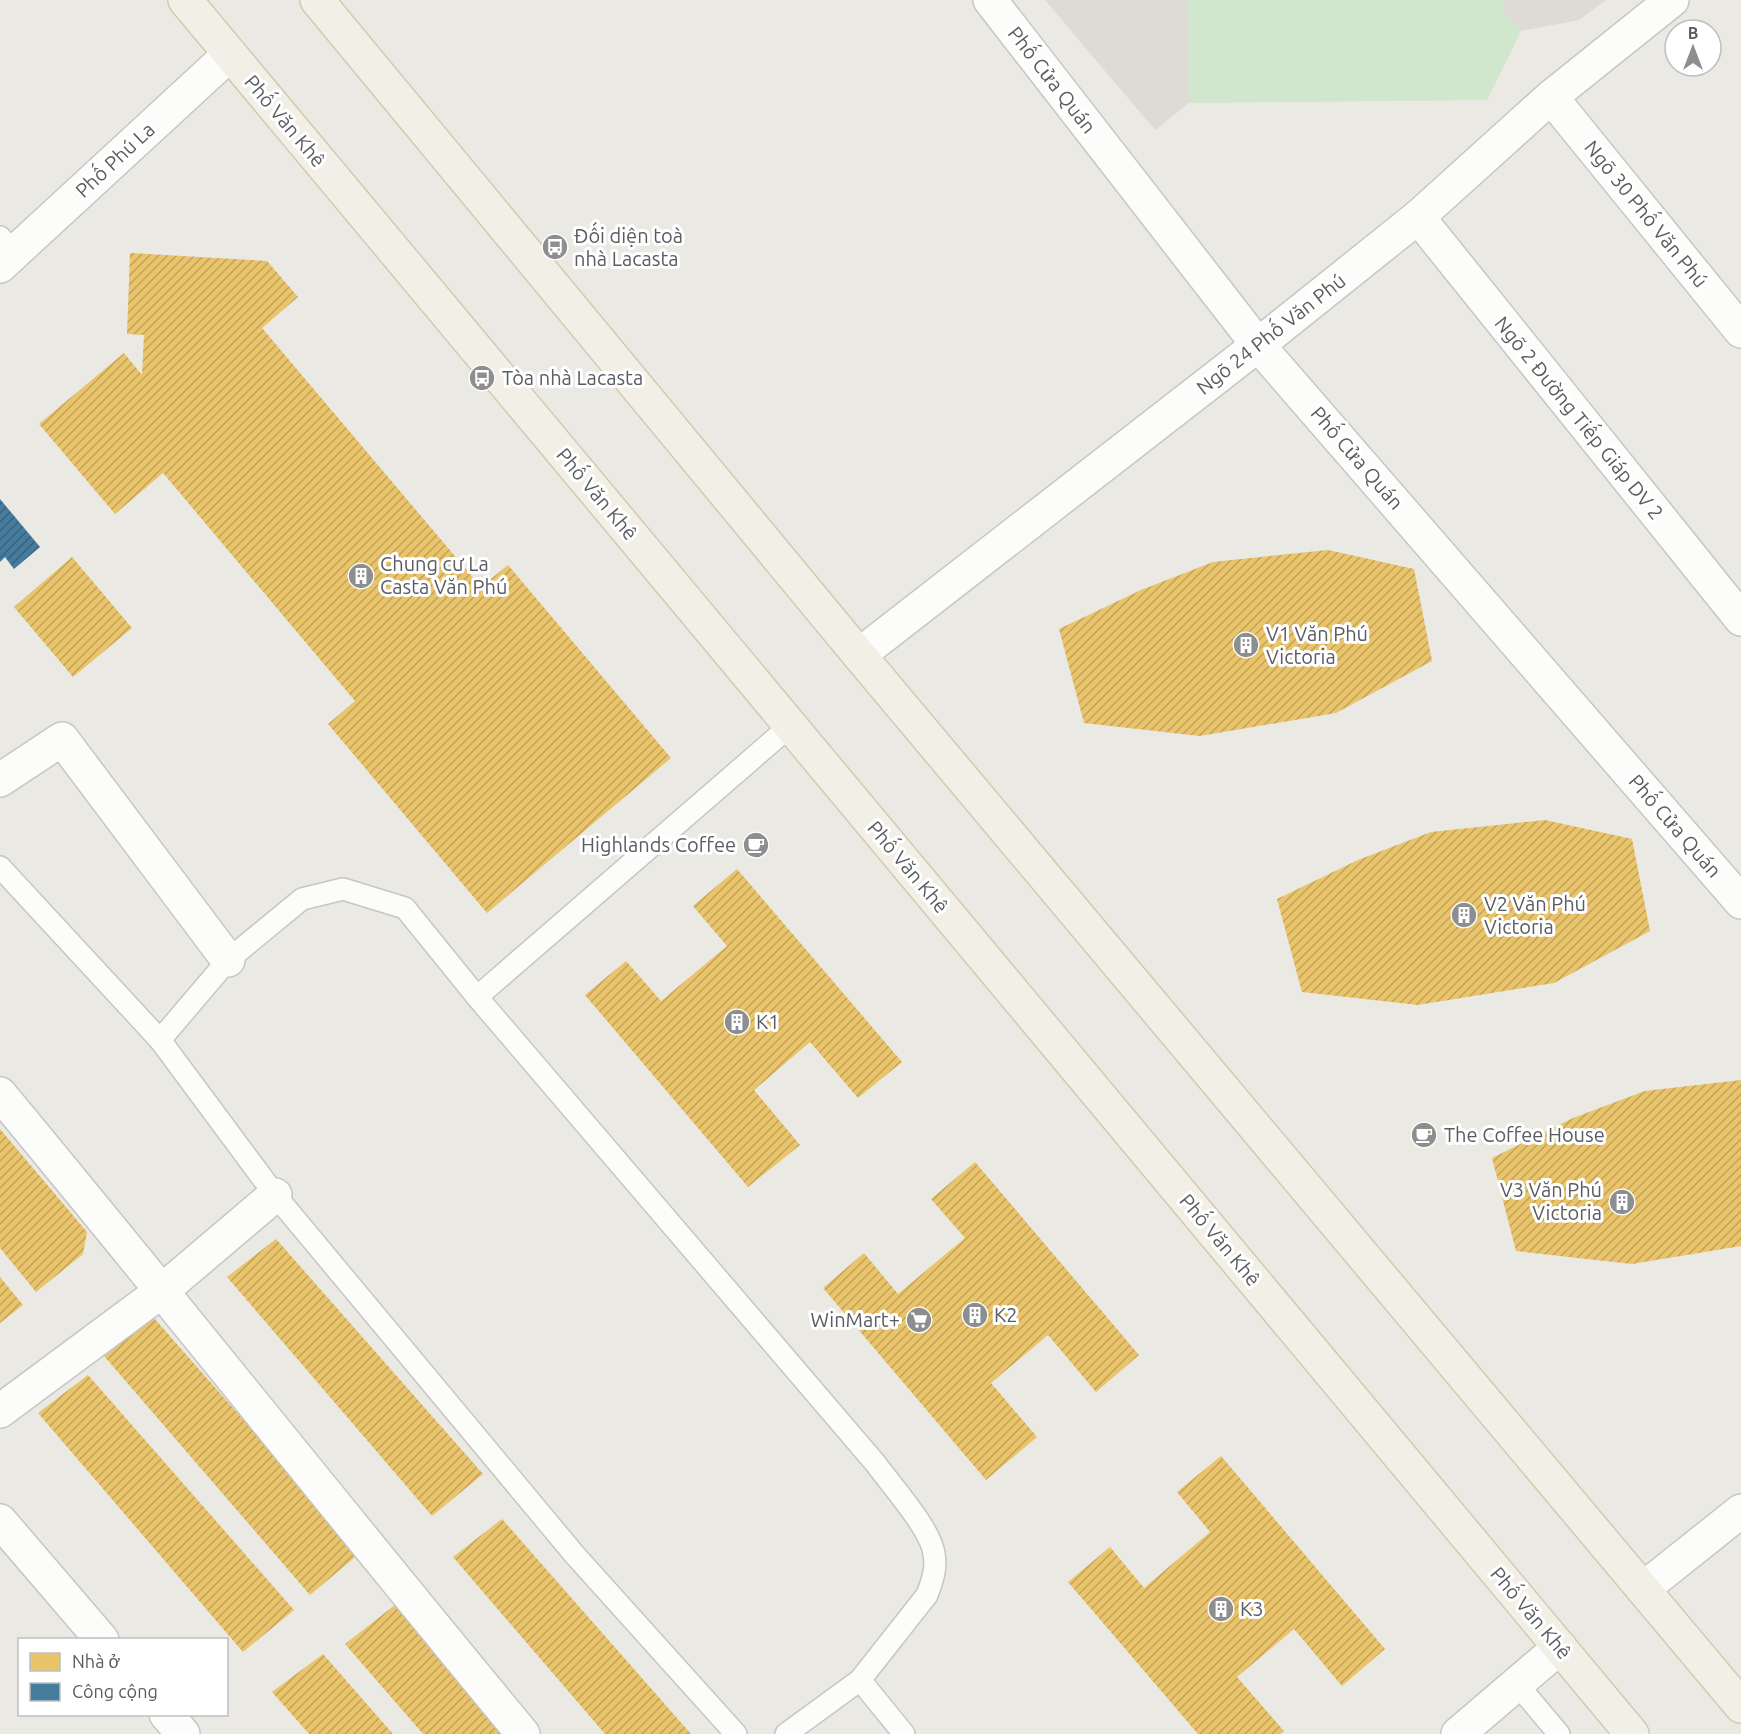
<svg xmlns="http://www.w3.org/2000/svg" width="1741" height="1734" viewBox="0 0 1741 1734" font-family="Ubuntu,sans-serif">
<style>
.education{fill:#dddbd3}
.green{fill:#d0e7cd}
.homes{fill:url(#homes-hatch)}
.public{fill:url(#public-hatch)}
.lines{fill:none;stroke-linecap:round;stroke-linejoin:round}
.lane-casing{stroke:#c6c6c4;stroke-width:24}
.street-casing{stroke:#c6c6c4;stroke-width:36}
.primary-casing{stroke:#d3caaf;stroke-width:36}
.lane{stroke:#fcfcfb;stroke-width:21}
.street{stroke:#fcfcfb;stroke-width:33}
.primary{stroke:#f2f0e6;stroke-width:33}
.labels{text-anchor:middle;stroke-width:6;stroke-linejoin:round;paint-order:stroke}
.street-label{font-size:20px;fill:#595d62;stroke:#fff}
.poi-label{font-size:20px;fill:#595d62;stroke:#fff;text-anchor:start}
</style>
<defs>
<pattern id="homes-hatch" width="6" height="6" patternUnits="userSpaceOnUse" patternTransform="scale(1.5)"><rect width="6" height="6" fill="#e9c46a"/><path d="M-1 1l2-2M0 6l6-6M5 7l2-2" fill="none" stroke="#c0a25b"/></pattern>
<pattern id="public-hatch" width="6" height="6" patternUnits="userSpaceOnUse" patternTransform="scale(1.5)"><rect width="6" height="6" fill="#457b9d"/><path d="M-1 1l2-2M0 6l6-6M5 7l2-2" fill="none" stroke="#3a637d"/></pattern>
</defs>
<rect width="100%" height="100%" fill="#eae9e3"/>
<g class="education">
<polygon points="1045,0 1188,0 1189,103 1155,130"/>
<polygon points="1503,0 1606,0 1579,20 1521,31 1503,12"/>
</g>
<polygon class="green" points="1188,0 1503,0 1503,12 1521,31 1487,100 1189,103"/>
<g class="homes">
<polygon points="130,253 267,261 298,297 262,328 481,587 508,565 671,758 487,913 328,724 355,701 163,473 115,514 39,424 124,353 142,375 144,335 127,334"/>
<polygon points="1328,550 1414,569 1432,661 1336,713 1200,736 1084,723 1059,629 1141,590 1213,562"/>
<polygon points="72,557 132,628 73,677 14,607"/>
<polygon points="1545,820 1632,839 1650,931 1554,983 1418,1005 1302,992 1277,899 1358,860 1431,832"/>
<polygon points="737,869 902,1062 858,1098 810,1042 754,1090 800,1145 748,1187 585,995 626,961 661,1001 727,946 693,906"/>
<polygon points="1741,1080 1741,1246 1632,1264 1516,1251 1492,1158 1573,1118 1645,1091"/>
<polygon points="0,1129 87,1232 83,1254 36,1292 0,1248"/>
<polygon points="975,1162 1139,1355 1096,1392 1048,1335 991,1383 1037,1437 986,1480 823,1288 864,1253 898,1294 965,1238 931,1199"/>
<polygon points="276,1239 483,1474 432,1516 227,1277"/>
<polygon points="0,1277 23,1305 0,1323"/>
<polygon points="154,1318 360,1553 310,1595 104,1356"/>
<polygon points="88,1375 294,1610 243,1652 38,1413"/>
<polygon points="1221,1456 1385,1649 1342,1686 1294,1629 1237,1677 1284,1731 1280,1734 1198,1734 1068,1582 1110,1547 1144,1588 1210,1532 1177,1492"/>
<polygon points="502,1519 691,1734 605,1734 453,1557"/>
<polygon points="395,1605 508,1734 423,1734 345,1644"/>
<polygon points="323,1654 393,1734 309,1734 272,1692"/>
</g>
<polygon class="public" points="0,499 40,547 14,569 5,557 0,562"/>
<g class="lines">
<g class="lane-casing">
<g id="lane">
<polyline points="0,237 14,253"/>
<polyline points="0,867 160,1040"/>
<path d="M477 997 876 1464C891 1485 931 1529 934 1554 937 1568 932 1582 927 1595L860 1680"/>
<polyline points="1517,1684 1559,1734"/>
<polyline points="736,1734 574,1554 275,1195 160,1040 228,960 302,899 343,889 405,908 477,997 790,726"/>
<polyline points="786,1734 860,1680 904,1734"/>
</g>
</g>
<g class="street-casing">
<g id="street">
<polyline points="990,0 1258,345 1741,902"/>
<polyline points="1551,97 1741,331"/>
<polyline points="1418,217 1741,619"/>
<polyline points="0,266 230,54"/>
<polyline points="859,655 1258,345 1418,217 1551,97 1672,0"/>
<polyline points="0,780 62,739 228,960"/>
<path d="M0 1094C176 1306 347 1522 523 1734"/>
<polyline points="0,1411 163,1290 275,1195"/>
<polyline points="0,1521 102,1640"/>
<polyline points="1643,1589 1741,1511"/>
<polyline points="166,1714 183,1734"/>
<polyline points="1458,1734 1560,1647"/>
</g>
</g>
<g class="primary-casing">
<g id="primary">
<polyline points="185,0 1632,1734"/>
<polyline points="317,0 859,655 1741,1706"/>
</g>
</g>
<use href="#lane" class="lane"/>
<use href="#street" class="street"/>
<use href="#primary" class="primary"/>
</g>
<defs>
<g id="bus-disc" transform="scale(1.35)"><circle r="9.5" fill="#8c8e8f" stroke="#fff"/><path d="M-5-6H5V4H4V6H2V4H-2V6H-4V4H-5ZM-3.5-4V0h7V-4ZM-3.5 1.2v1.5H-2V1.2ZM2 1.2v1.5H3.5V1.2Z" fill="#fff"/></g>
<g id="building-disc" transform="scale(1.35)"><circle r="9.5" fill="#8c8e8f" stroke="#fff"/><path d="M-4-6H4V6H1V3H-1V6H-4ZM-2.5-4.3h1.7v1.8h-1.7ZM.8-4.3h1.7v1.8H.8ZM-2.5-1h1.7V.8h-1.7ZM.8-1h1.7V.8H.8Z" fill="#fff"/></g>
<g id="cafe-disc" transform="scale(1.35)"><circle r="9.5" fill="#8c8e8f" stroke="#fff"/><path d="M-5.5-4.5H6V0H3Q3 3.5 0 3.5H-2.5Q-5.5 3.5-5.5 0ZM3-3.2v2h1.7v-2ZM-6 4.5H4V6H-6Z" fill="#fff"/></g>
<g id="supermarket-disc" transform="scale(1.35)"><circle r="9.5" fill="#8c8e8f" stroke="#fff"/><path d="M-6-5.5h2.5l.6 2H6L4.5 2H-2.5L-4.4-4H-6ZM-1.5 3.2a1.3 1.3 0 1 0 .1 0ZM3 3.2a1.3 1.3 0 1 0 .1 0Z" fill="#fff"/></g>
</defs>
<g fill-rule="evenodd">
<use href="#bus-disc" x="555" y="247"/>
<use href="#bus-disc" x="482" y="378"/>
<use href="#building-disc" x="361" y="576"/>
<use href="#building-disc" x="1246" y="645"/>
<use href="#cafe-disc" x="756" y="845"/>
<use href="#building-disc" x="1464" y="915"/>
<use href="#building-disc" x="737" y="1022"/>
<use href="#cafe-disc" x="1424" y="1135"/>
<use href="#building-disc" x="1622" y="1202"/>
<use href="#building-disc" x="975" y="1315"/>
<use href="#supermarket-disc" x="919" y="1320"/>
<use href="#building-disc" x="1221" y="1609"/>
</g>
<g class="labels">
<g class="street-label">
<text transform="translate(1052 80) rotate(52)" y="7">Phố Cửa Quán</text>
<text transform="translate(285 121) rotate(50)" y="7">Phố Văn Khê</text>
<text transform="translate(115 160) rotate(-43)" y="7">Phố Phú La</text>
<text transform="translate(1646 214) rotate(51)" y="7">Ngõ 30 Phố Văn Phú</text>
<text transform="translate(1271 334) rotate(-38)" y="7">Ngõ 24 Phố Văn Phú</text>
<text transform="translate(1579 418) rotate(51)" y="7">Ngõ 2 Đường Tiếp Giáp DV 2</text>
<text transform="translate(1357 458) rotate(49)" y="7">Phố Cửa Quán</text>
<text transform="translate(597 494) rotate(50)" y="7">Phố Văn Khê</text>
<text transform="translate(1675 826) rotate(49)" y="7">Phố Cửa Quán</text>
<text transform="translate(908 867) rotate(50)" y="7">Phố Văn Khê</text>
<text transform="translate(1220 1240) rotate(50)" y="7">Phố Văn Khê</text>
<text transform="translate(1531 1613) rotate(50)" y="7">Phố Văn Khê</text>
</g>
<g class="poi-label">
<text x="574" y="243">Đối diện toà<tspan x="574" dy="23">nhà Lacasta</tspan></text>
<text x="502" y="385">Tòa nhà Lacasta</text>
<text x="380" y="571">Chung cư La<tspan x="380" dy="23">Casta Văn Phú</tspan></text>
<text x="1266" y="641">V1 Văn Phú<tspan x="1266" dy="23">Victoria</tspan></text>
<text x="736" y="852" text-anchor="end">Highlands Coffee</text>
<text x="1484" y="911">V2 Văn Phú<tspan x="1484" dy="23">Victoria</tspan></text>
<text x="756" y="1029">K1</text>
<text x="1444" y="1142">The Coffee House</text>
<text x="1602" y="1197" text-anchor="end">V3 Văn Phú<tspan x="1602" dy="23">Victoria</tspan></text>
<text x="994" y="1322">K2</text>
<text x="900" y="1327" text-anchor="end">WinMart+</text>
<text x="1240" y="1616">K3</text>
</g>
</g>
<rect x="18" y="1638" width="210" height="78" fill="#ffffff" stroke="#bdbec0" stroke-width="1.5"/>
<rect x="30" y="1653" width="30" height="18" fill="#e9c46a" stroke="#bdbec0" stroke-width="1.5"/>
<text x="72" y="1668" font-size="18" fill="#595d62">Nhà ở</text>
<rect x="30" y="1683" width="30" height="18" fill="#457b9d" stroke="#bdbec0" stroke-width="1.5"/>
<text x="72" y="1698" font-size="18" fill="#595d62">Công cộng</text>
<g transform="translate(1693 48)"><circle r="28" fill="#ffffff" stroke="#bdbec0" stroke-width="1.5"/>
<path d="M0-4.5L10 22L0 15L-10 22Z" fill="#8c8e8f"/>
<text y="-9" font-size="16" font-weight="bold" text-anchor="middle" fill="#595d62">B</text>
</g>
</svg>
